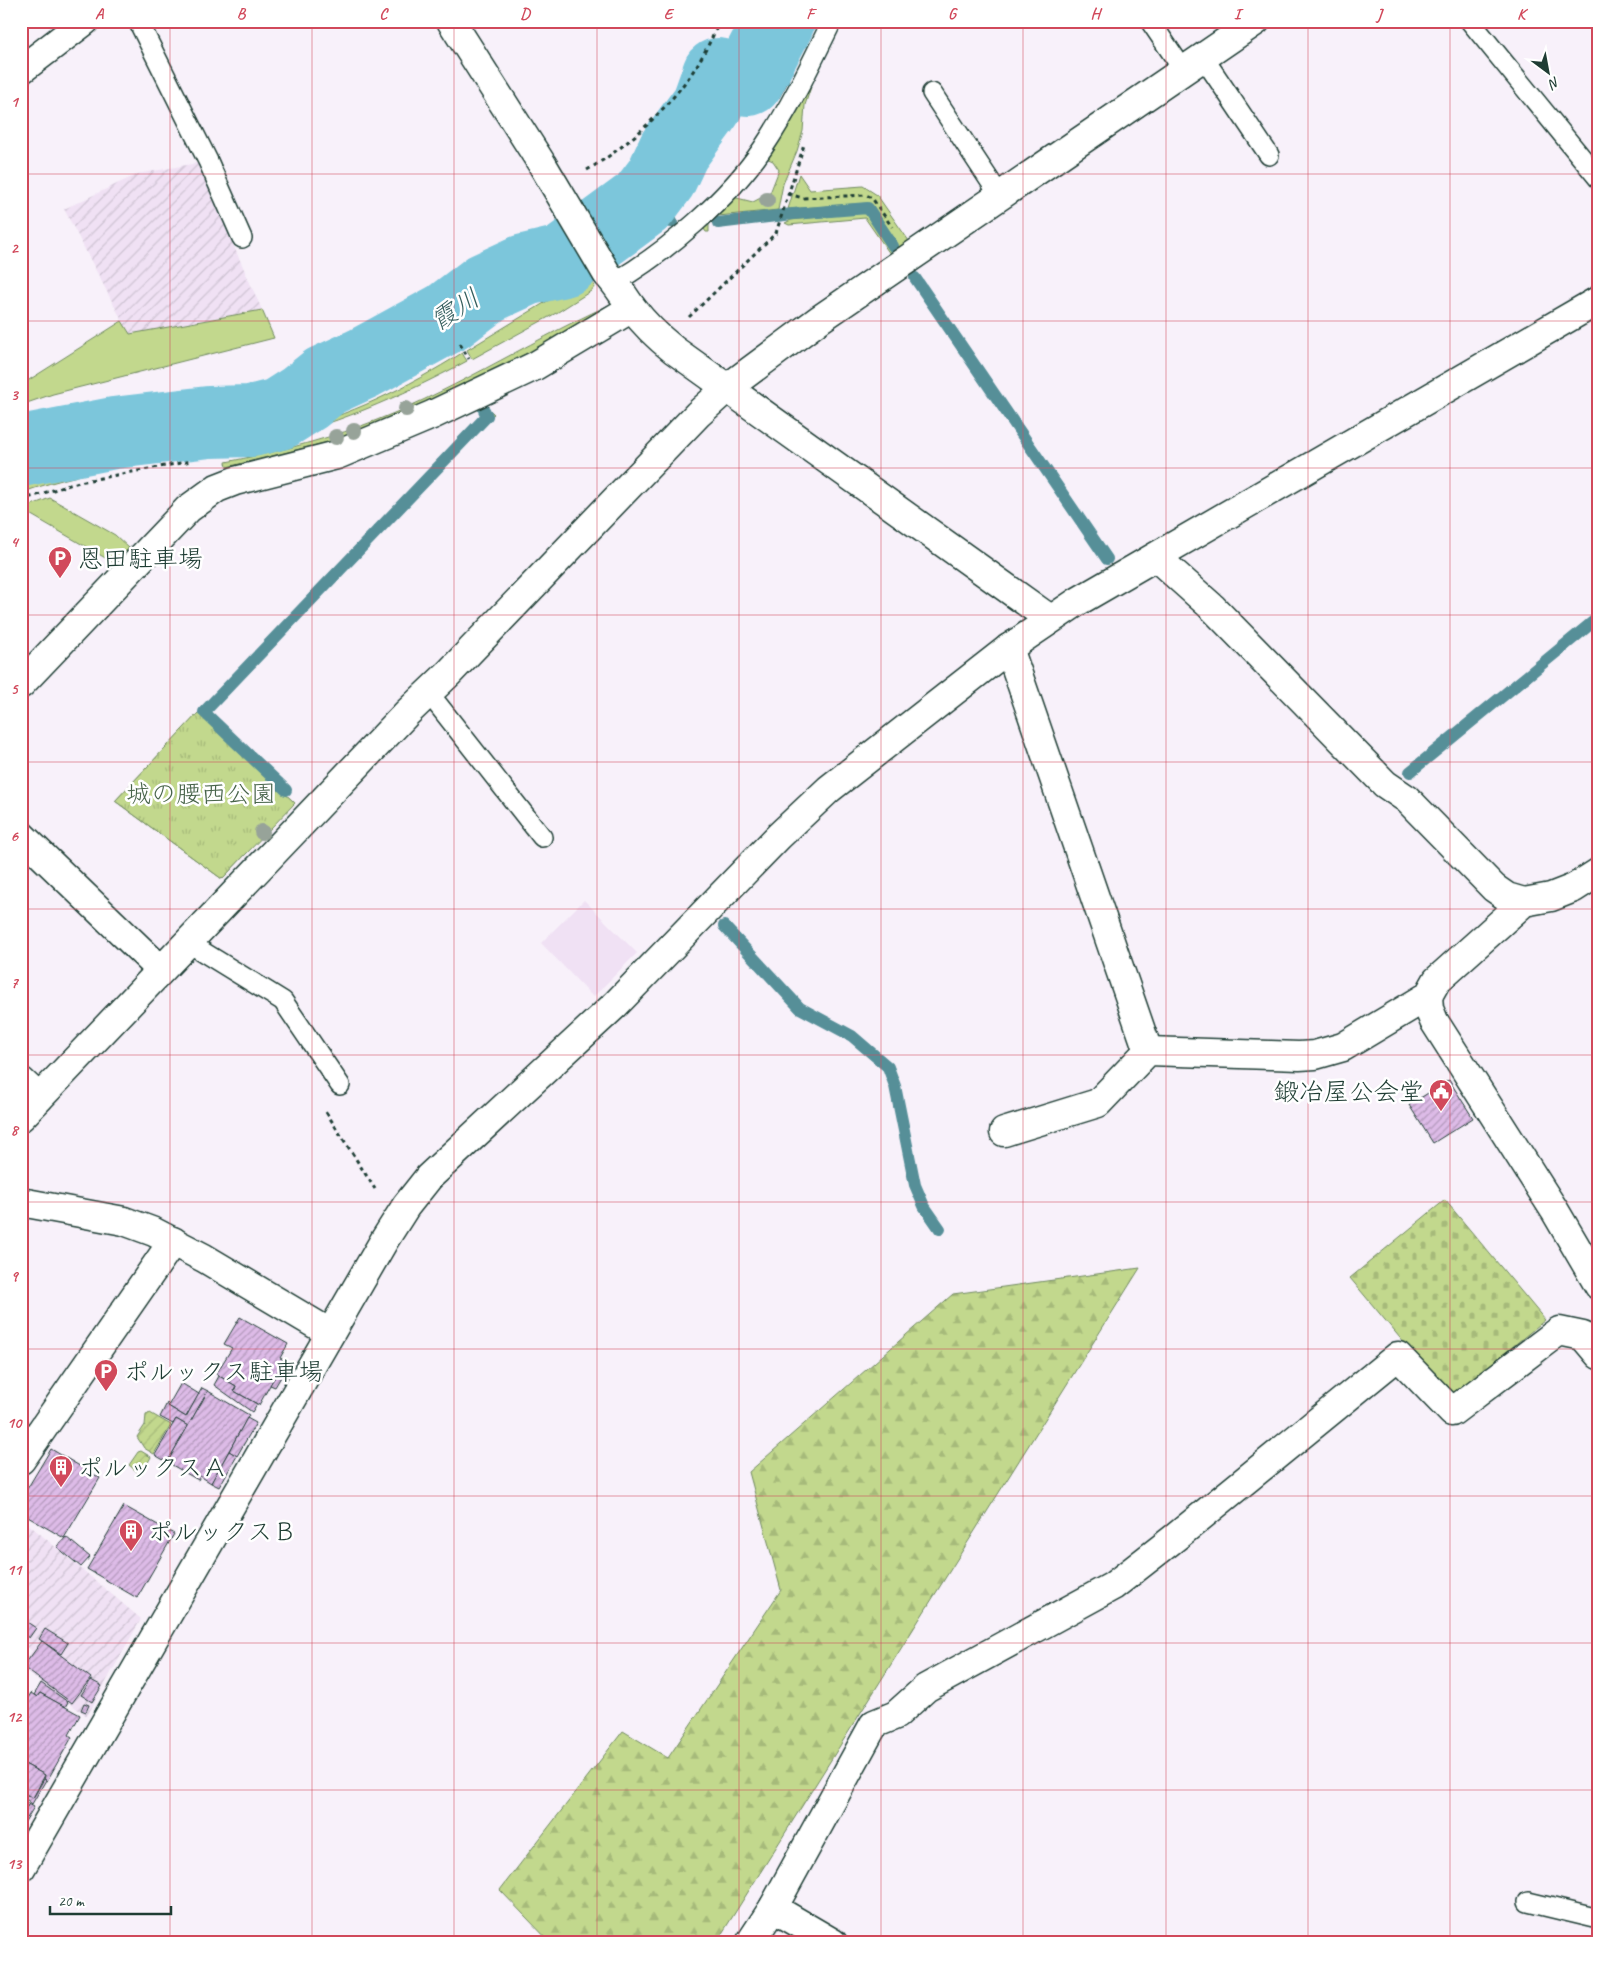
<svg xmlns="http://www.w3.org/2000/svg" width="1620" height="1964" viewBox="0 0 1620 1964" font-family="Caveat,'Klee One',sans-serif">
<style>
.built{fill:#f0e1f4}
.industrial{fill:url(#industrial-furrows)}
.grass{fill:#c2d88d;stroke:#708a60}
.forest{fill:url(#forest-firs);stroke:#708a60}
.cemetery{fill:url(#cemetery-stones);stroke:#708a60}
.park{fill:url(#park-tufts);stroke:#708a60}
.garden{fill:url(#garden-furrows);stroke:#708a60}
.water{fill:url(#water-rules);stroke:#568f98}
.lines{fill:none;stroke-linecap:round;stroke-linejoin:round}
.shore{stroke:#447477;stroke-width:1}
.stream{stroke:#568f98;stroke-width:12}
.river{stroke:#7bc6db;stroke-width:72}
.building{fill:url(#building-hatch);stroke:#1f3d34}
.lane-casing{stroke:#1f3d34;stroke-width:22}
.street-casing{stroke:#1f3d34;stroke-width:31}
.secondary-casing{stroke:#1f3d34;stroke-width:31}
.path{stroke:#1f3d34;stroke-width:3;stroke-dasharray:4 4;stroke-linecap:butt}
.lane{stroke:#fff;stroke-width:19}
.street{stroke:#fff;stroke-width:28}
.secondary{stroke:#fff;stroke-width:28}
.tree{fill:#97a399}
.grid{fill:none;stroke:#d1495b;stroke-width:1;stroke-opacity:0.55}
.labels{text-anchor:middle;stroke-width:5;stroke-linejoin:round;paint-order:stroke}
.poi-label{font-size:25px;fill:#1f3d34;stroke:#fff;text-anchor:start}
.park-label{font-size:25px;fill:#48644a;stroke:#fff}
.water-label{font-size:26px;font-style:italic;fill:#365f5e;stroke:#fff}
.neatline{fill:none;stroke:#d1495b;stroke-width:2}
.grid-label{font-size:16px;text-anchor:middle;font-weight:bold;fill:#d1495b}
</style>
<defs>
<pattern id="industrial-furrows" width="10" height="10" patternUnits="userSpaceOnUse" patternTransform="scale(1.25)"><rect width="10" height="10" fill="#f0e1f4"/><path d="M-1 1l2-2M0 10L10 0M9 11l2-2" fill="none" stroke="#cdc2d2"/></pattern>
<pattern id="forest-firs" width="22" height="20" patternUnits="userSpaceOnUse" patternTransform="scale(1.25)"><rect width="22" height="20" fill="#c2d88d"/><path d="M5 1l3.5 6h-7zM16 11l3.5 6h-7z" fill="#a6ba7a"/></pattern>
<pattern id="cemetery-stones" width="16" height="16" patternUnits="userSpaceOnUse" patternTransform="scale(1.25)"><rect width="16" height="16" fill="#c2d88d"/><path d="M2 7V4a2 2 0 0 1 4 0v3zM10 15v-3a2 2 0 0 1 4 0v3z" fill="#a6ba7a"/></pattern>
<pattern id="park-tufts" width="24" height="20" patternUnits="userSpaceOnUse" patternTransform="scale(1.25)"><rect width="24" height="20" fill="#c2d88d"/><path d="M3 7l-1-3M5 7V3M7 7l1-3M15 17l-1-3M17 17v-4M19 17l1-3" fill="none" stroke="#a6ba7a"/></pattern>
<pattern id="garden-furrows" width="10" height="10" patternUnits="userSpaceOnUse" patternTransform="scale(1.25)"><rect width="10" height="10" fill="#c2d88d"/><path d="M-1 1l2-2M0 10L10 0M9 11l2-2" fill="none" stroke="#a6ba7a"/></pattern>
<pattern id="water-rules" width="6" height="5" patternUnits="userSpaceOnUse" patternTransform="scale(1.25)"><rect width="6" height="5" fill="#7bc6db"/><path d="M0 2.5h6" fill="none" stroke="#64a2b2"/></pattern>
<pattern id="building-hatch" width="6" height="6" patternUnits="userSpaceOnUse" patternTransform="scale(1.25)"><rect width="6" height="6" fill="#ddbbe7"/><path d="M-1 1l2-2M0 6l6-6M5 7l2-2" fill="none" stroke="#b399bc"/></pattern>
</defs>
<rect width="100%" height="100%" fill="#f8f1fa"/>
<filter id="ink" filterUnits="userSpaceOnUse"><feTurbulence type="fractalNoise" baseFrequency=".02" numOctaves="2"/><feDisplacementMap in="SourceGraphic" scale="10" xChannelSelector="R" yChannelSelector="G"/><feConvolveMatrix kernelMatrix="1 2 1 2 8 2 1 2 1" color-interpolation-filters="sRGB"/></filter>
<g filter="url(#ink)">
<polygon class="built" points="584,900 637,953 593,997 541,943"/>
<g class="industrial">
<polygon points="197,163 262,310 129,334 64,209 138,174"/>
<polygon points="21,1518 141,1619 87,1716 21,1668 21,1665 32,1651 21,1642"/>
</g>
<g class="grass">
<polygon points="814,78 805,105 803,131 797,151 783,184 778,210 718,216 709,225 709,232 706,232 702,226 733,197 753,202 770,193 779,170 773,161 766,158"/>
<polygon points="799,174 810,190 863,186 877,195 909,241 898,248 868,203 788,209"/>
<polygon points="867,212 893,251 890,254 865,218 789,225 785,223 791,220"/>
<polygon points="582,280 592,282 595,286 591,291 558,312 472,359 467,350"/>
<path d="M607 306 538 348 427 402 341 439 227 467 226 462C272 453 317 442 361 426 447 395 524 344 607 306Z"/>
<polygon points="262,310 274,338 53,394 21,405 21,385 122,321 130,334"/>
<path d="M462 353 467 361C400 397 330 428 255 443 178 460 96 465 21 493V486C103 454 200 450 286 431 348 417 408 387 462 353Z"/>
<polygon points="486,406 494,414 210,712 291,790 286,795 295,803 229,855 242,858 222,879 115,801 483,414 480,409"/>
<polygon points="50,498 115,535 129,548 114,563 21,509"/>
</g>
<polygon class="forest" points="1140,1268 716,1943 551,1943 500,1890 623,1731 668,1758 781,1590 749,1472 953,1294"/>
<polygon class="cemetery" points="1445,1200 1545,1320 1450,1398 1350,1278"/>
<polygon class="park" points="199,712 295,803 222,879 115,801"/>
<g class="garden">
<polygon points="150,1413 171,1425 154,1454 144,1448 137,1437 145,1425 146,1415"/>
<polygon points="141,1451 151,1457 141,1475 129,1465 138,1452"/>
</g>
<polygon class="water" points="753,21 804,21 782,62 786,67 789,80 779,98 721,64 731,45 740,40"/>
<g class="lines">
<g class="shore">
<path d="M758 21C755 39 734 45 728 62L776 90 784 79 778 60 798 21"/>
<path d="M764 21C762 41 742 46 737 59L774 82 777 78 772 65V59L791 21"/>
<polyline points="771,21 767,36 749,57 750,59 761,66 764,64 766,54 782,21"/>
</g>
<g class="stream">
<polyline points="625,216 672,222"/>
<polyline points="718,223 793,214 868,208 893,246"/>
<polyline points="915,278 1107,559"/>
<polyline points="1410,772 1599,617"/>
<polyline points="286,790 204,712 487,416 484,410"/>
<polyline points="724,926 800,1008 852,1036 888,1067 895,1086 915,1185 924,1206 940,1229"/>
</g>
<polyline class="river" points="21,451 114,433 209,422 251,421 279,414 304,398 325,381 364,363 448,317 486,288 525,270 563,261 643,202 661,178 674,150 707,105 718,74 748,80 779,21"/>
</g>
<g class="building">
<polygon points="1449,1080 1473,1118 1433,1143 1409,1105"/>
<polygon points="240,1317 288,1344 280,1358 284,1360 259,1405 234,1391 236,1386 216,1374 232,1348 224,1344"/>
<polygon points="283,1363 288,1365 275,1387 270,1385"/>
<polygon points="219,1376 236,1386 234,1391 257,1404 252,1412 214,1385"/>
<polygon points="181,1383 199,1394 186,1417 168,1406"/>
<polygon points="202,1388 208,1391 188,1426 176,1419 173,1424 160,1417 167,1403 169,1405 168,1406 186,1417"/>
<polygon points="208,1391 249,1415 211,1483 200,1476 198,1480 172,1465 173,1461 169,1459"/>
<polygon points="247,1418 256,1423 237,1456 229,1451"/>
<polygon points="176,1419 188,1426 169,1459 173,1461 172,1465 155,1455"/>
<polygon points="51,1449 100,1478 64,1538 21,1513 21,1499"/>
<polygon points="229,1451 237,1456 219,1487 211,1483"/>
<polygon points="124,1506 174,1534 137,1598 87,1569"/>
<polygon points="66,1537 90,1557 81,1567 57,1547"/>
<polygon points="21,1618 36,1628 29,1638 21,1633"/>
<polygon points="45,1629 68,1643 61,1654 39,1639"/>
<polygon points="42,1641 91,1678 72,1703 23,1667"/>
<polygon points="91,1680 102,1686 92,1702 81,1695"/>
<polygon points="41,1683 68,1702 65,1707 40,1693 37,1697 34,1695"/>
<polygon points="31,1693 37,1697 40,1693 80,1715 69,1735 72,1737 47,1781 44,1779 45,1775 21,1762 21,1709"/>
<polygon points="84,1703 89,1705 86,1712 81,1710"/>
<polygon points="21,1762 45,1775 33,1798 21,1792"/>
<polygon points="44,1779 46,1780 32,1804 21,1795 21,1792 33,1798"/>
<polygon points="21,1798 29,1804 21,1815"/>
<polygon points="29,1804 34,1807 21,1828 21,1815"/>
</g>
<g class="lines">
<g class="lane-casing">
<g id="lane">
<polyline points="138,21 208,161 242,238"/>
<polyline points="1150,21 1184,71"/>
<polyline points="1470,21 1599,179"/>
<polyline points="1203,57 1269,155"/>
<polyline points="932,93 1000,196"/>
<path d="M615 282C668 251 729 198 763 148 790 108 811 64 832 21"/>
<polyline points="428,692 542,837"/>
<polyline points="187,942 283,1001 340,1085"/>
<polyline points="1528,1902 1599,1919"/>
</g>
</g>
<g class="street-casing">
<g id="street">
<path d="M451 21 542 164 607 274C617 284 624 297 633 309 645 325 659 338 674 350L1050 619"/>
<polyline points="21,70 85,21"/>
<polyline points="1156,557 1213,608 1385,784 1407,799 1494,888 1507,897 1524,902"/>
<polyline points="1009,648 1148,1051"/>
<polyline points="21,684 188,509 217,488 235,481 337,455 432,415 535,366 632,308"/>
<polyline points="21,835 161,970"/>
<polyline points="1428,996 1429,1009 1434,1021 1555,1211 1599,1286"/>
<polyline points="21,1081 39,1098"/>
<polyline points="21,1117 407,713 449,673 698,414 727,388 820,319 1256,21"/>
<polyline points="1004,1132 1098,1103 1148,1051 1299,1056 1315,1055 1343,1047 1428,996 1437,980 1524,902 1551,897 1574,888 1599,872"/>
<polyline points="21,1202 124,1221 154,1232 204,1258 330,1333"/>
<polyline points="21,1460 173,1241"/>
<polyline points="773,1908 833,1943"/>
<polyline points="750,1943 773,1908 874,1724 896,1715 926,1688 1113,1586 1177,1536 1398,1356 1452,1412 1559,1331 1583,1336 1599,1355"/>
</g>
</g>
<g class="secondary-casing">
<polyline id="secondary" points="21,1868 385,1239 406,1206 429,1177 615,1005 779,836 829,789 1009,648 1077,602 1599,300"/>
</g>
<g class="path">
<path d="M587 170C625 148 660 116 686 81 700 63 710 42 720 21"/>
<polyline points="788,194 803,198 866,195 872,198 892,227"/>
<polyline points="689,317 776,233 804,145"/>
<polyline points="460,344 469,359"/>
<polyline points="21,500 79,482 191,461"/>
<polyline points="326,1112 375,1189"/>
</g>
<use href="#lane" class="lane"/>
<use href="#street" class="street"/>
<use href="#secondary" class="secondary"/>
</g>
<g class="tree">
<circle cx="767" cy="200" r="8"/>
<circle cx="406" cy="409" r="8"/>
<circle cx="354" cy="431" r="8"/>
<circle cx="336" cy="437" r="8"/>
<circle cx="262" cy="832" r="8"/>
</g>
</g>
<path class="grid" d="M170 21V1943M312 21V1943M454 21V1943M597 21V1943M739 21V1943M881 21V1943M1023 21V1943M1166 21V1943M1308 21V1943M1450 21V1943M21 174H1599M21 321H1599M21 468H1599M21 615H1599M21 762H1599M21 909H1599M21 1055H1599M21 1202H1599M21 1349H1599M21 1496H1599M21 1643H1599M21 1790H1599"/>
<defs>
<g id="parking-pin" transform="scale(1.25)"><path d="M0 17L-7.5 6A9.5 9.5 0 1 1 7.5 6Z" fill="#d1495b" stroke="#fff"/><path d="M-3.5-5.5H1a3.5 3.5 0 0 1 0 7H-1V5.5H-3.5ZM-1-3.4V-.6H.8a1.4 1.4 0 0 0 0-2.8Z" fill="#fff"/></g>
<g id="civic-pin" transform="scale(1.25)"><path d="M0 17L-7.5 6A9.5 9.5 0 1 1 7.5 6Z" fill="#d1495b" stroke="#fff"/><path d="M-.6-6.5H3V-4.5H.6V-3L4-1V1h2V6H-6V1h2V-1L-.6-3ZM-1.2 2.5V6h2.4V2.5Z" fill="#fff"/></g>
<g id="building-pin" transform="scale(1.25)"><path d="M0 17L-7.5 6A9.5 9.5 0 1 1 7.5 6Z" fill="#d1495b" stroke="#fff"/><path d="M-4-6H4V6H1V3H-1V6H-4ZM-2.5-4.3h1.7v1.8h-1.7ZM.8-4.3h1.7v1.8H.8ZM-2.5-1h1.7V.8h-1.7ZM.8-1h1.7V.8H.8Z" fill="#fff"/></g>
</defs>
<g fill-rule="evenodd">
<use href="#parking-pin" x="60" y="558"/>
<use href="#civic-pin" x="1441" y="1091"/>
<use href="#parking-pin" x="106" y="1371"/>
<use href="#building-pin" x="61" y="1467"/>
<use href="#building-pin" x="131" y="1531"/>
</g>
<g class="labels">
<g class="poi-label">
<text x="78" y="567">恩田駐車場</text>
<text x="1424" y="1100" text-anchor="end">鍛冶屋公会堂</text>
<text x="124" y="1380">ポルックス駐車場</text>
<text x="78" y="1476">ポルックスＡ</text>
<text x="148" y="1540">ポルックスＢ</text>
</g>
<g class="park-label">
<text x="201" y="802">城の腰西公園</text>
</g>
<g class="water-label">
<text transform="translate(455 309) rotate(-33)" y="9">霞川</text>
</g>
</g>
<rect width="1620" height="1964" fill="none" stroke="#fff" stroke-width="55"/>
<g transform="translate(1548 72) rotate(148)" stroke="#ffffff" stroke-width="4" paint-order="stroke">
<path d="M0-4L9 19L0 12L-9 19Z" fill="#1f3d34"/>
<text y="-8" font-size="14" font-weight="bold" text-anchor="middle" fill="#1f3d34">N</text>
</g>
<path d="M50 1906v8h121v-8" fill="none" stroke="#1f3d34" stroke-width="2.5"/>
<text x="58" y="1906" font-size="15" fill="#1f3d34" stroke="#ffffff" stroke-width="4" paint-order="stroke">20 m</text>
<rect x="28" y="28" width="1564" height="1908" class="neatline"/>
<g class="grid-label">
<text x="99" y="19">A</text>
<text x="241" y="19">B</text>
<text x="383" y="19">C</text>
<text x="525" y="19">D</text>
<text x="668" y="19">E</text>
<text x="810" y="19">F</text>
<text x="952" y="19">G</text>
<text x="1095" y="19">H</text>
<text x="1237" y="19">I</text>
<text x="1379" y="19">J</text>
<text x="1521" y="19">K</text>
<text x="14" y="107">1</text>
<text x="14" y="253">2</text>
<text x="14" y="400">3</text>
<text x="14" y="547">4</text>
<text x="14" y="694">5</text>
<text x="14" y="841">6</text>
<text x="14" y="988">7</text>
<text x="14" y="1135">8</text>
<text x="14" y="1281">9</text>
<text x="14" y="1428">10</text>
<text x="14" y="1575">11</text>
<text x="14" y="1722">12</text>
<text x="14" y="1869">13</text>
</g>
</svg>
